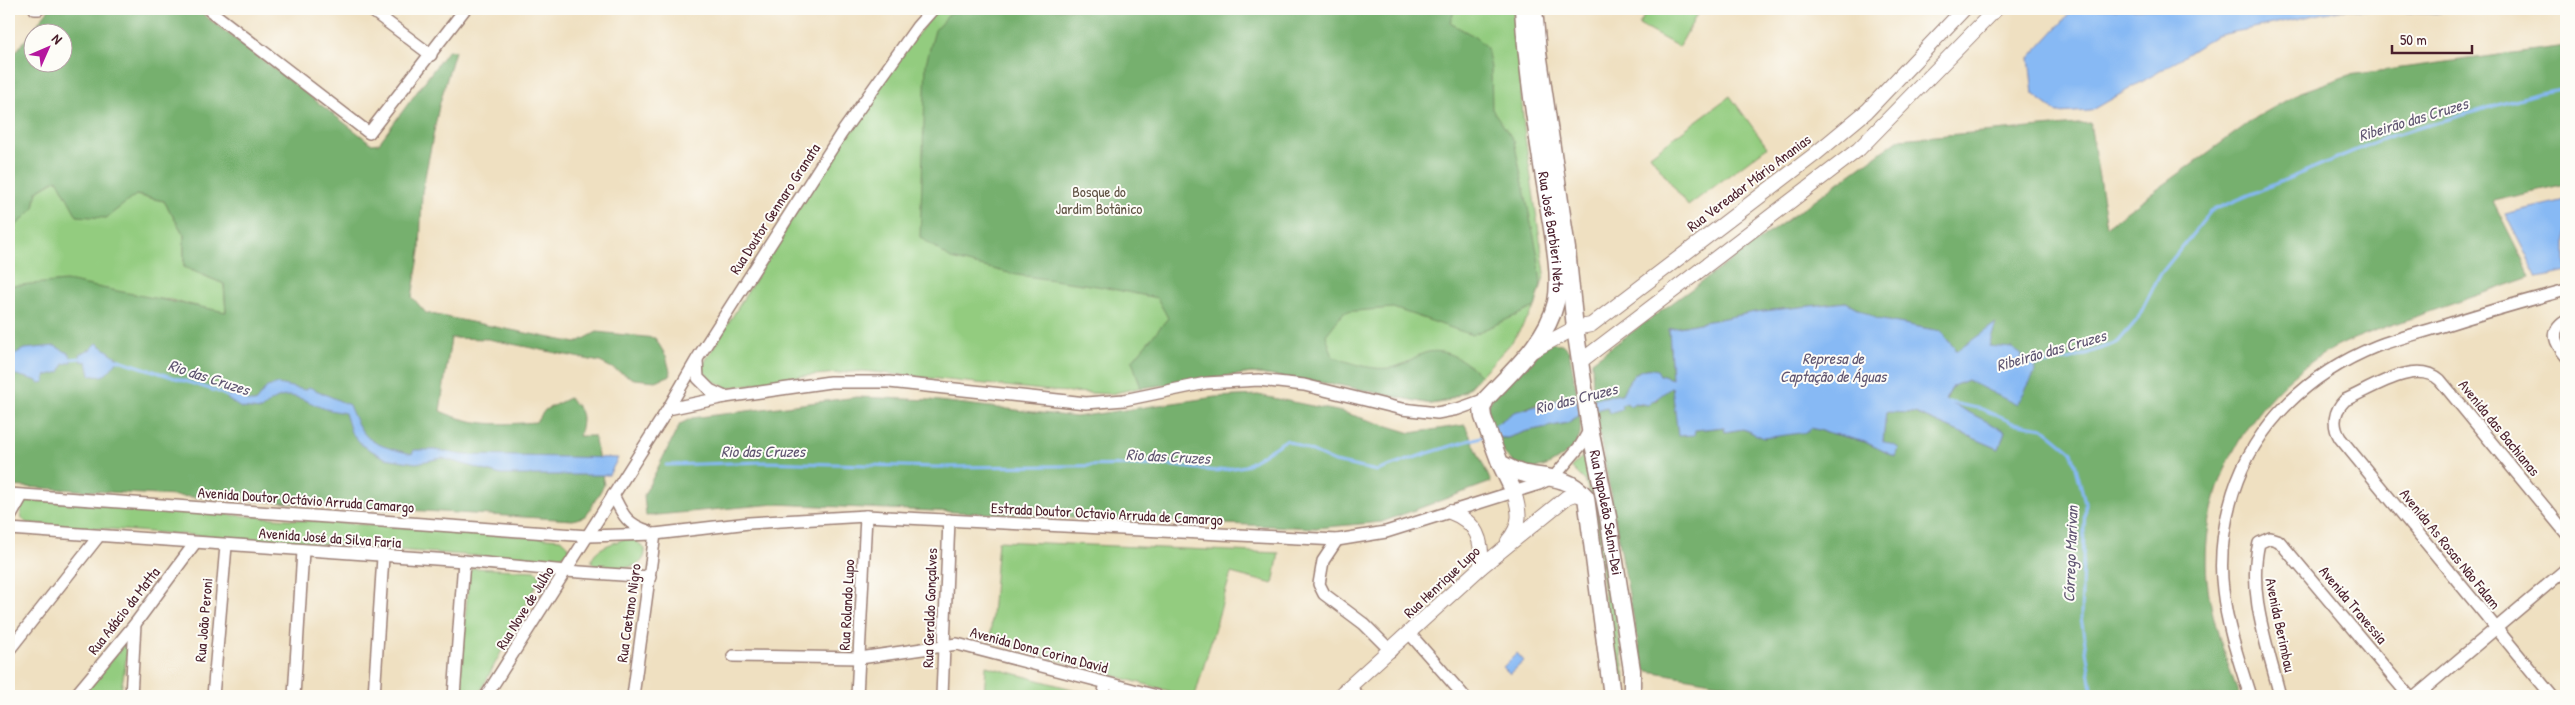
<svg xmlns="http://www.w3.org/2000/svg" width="2575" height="705" viewBox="0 0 2575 705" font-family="'Patrick Hand',sans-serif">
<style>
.green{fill:#93cc7f;stroke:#6e7655}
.forest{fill:#76b06e;stroke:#60684c;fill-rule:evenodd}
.water{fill:#87b9f4;stroke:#686c90}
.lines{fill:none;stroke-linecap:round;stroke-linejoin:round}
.stream{stroke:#87b9f4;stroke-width:3}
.minor-casing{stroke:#9c8076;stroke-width:14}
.tertiary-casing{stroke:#9c8076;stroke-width:16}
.secondary-casing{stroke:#9c8076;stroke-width:19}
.minor{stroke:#fff;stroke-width:11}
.tertiary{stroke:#fff;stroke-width:14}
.secondary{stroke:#fff;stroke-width:16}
.labels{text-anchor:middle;stroke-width:4;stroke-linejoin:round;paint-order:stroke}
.street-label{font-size:15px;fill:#4a1f2b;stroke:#fdfcf7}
.park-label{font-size:15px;fill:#605344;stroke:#fdfcf7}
.water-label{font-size:16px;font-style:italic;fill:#5f5571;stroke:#fdfcf7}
</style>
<rect width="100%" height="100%" fill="#fdfcf7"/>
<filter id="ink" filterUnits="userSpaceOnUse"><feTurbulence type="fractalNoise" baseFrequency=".02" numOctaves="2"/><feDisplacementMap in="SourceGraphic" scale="10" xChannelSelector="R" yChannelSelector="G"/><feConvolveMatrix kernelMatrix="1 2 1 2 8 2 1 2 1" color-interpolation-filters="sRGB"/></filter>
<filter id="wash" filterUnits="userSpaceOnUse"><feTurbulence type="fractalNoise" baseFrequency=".0096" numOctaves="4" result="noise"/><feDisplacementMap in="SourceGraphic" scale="20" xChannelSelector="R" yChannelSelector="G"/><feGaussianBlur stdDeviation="1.12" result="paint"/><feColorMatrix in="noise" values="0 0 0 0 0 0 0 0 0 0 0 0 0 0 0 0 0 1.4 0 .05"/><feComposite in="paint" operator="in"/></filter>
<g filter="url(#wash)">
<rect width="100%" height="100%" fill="#efe0c1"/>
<g class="green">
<polygon points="937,9 1513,9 1525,137 1545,273 1535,307 1511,343 1466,391 1445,402 1431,404 1339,385 1252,373 1162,383 1110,394 1052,391 863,371 802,376 728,388 711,380 701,368 852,121"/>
<polygon points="1648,9 1700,9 1679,47 1639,25"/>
<polygon points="1730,96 1767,147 1688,206 1650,155"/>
<polygon points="58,179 106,218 135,195 164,201 184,235 184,267 224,284 226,313 171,300 9,286 9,233 34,208 37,191"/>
<polygon points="1590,450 1625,678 1625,696 1617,696 1592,498 1585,481 1571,467"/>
<path d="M30 500 560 539C582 551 558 559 546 561L27 523C17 516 19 505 30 500Z"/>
<path d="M624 539 635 540 645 549C647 574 610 567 595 566L592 563C590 549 614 543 624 539Z"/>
<polygon points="998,541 1279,553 1273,584 1231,573 1195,696 1187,696 990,641"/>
<polygon points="473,568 536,571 541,576 478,696 459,696 469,573"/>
<polygon points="124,644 128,648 120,696 82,696"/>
<polygon points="986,666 1083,692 1091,696 984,696"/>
</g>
<g class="forest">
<path d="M49 9H196L372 144 379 143 448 50 455 51 439 106 422 192 420 251 412 297 426 313 576 343 597 332 655 338 666 356 671 375 656 381 634 379 600 362 488 339 451 338 440 411C474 426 499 425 536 422L545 410 569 398C584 411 584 417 579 436H594L604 485 586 516 573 520 9 486V286L66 281 226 312 224 284 184 267V235L164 201 136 195 106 218 77 216 57 179 37 191 34 208 9 233V150L13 147 9 134V61ZM32 32H62V62H32Z"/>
<path d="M954 9H1455L1450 23 1476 37 1487 48 1491 68 1492 109 1514 141 1538 256 1541 285 1535 307 1472 335 1393 308 1344 312 1326 335 1333 357C1353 363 1377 373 1398 366 1406 364 1414 357 1422 354 1442 345 1468 361 1480 376 1465 392 1452 401 1431 404L1339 385 1252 373 1141 388 1132 361 1168 318 1157 298 1097 286 1017 275 951 259 920 237 926 63 935 30Z"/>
<path d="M2566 46V185L2493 201 2531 277C2490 291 2449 305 2409 319 2380 329 2351 338 2325 353 2248 399 2199 490 2207 580 2211 620 2226 658 2239 696H1791L1643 670 1595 410 1607 407 1609 412 1622 408 1620 405 1635 403 1641 405 1657 400 1660 394 1672 387 1674 397 1695 430 1725 427V432L1743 429 1765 438 1811 428 1865 442 1896 457 1883 442 1886 412 1915 413 1999 449 2005 431 1945 401 1953 386 1967 380 2017 404 2020 363 1989 346 1995 324 1957 351 1940 331 1877 319 1846 302 1755 312 1669 329 1672 379 1660 375 1656 370C1638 364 1629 380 1622 394L1593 399 1592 361 1899 139 2090 123 2107 226 2257 117 2301 92 2349 75Z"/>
<path d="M1550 343 1562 344 1569 351 1578 398C1548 395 1514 412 1491 428L1485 411 1500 385Z"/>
<polygon points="1258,395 1342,412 1411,433 1465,425 1491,482 1382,522 1316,528 775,504 646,516 644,495 680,424 692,418 857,397 930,400 1076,417 1215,397"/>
<path d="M1580 415C1580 421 1581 429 1580 435 1577 446 1569 452 1560 458 1531 479 1510 467 1494 438H1507L1527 431 1567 423Z"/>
</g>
<g class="water">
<polygon points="2074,9 2449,9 2437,14 2344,9 2215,36 2157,73 2091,111 2058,113 2033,94 2029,58"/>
<polygon points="2566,200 2566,272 2538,278 2505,214"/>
<path d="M1846 302 1877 319 1940 331 1957 351 1996 323 1989 346 2012 348 2022 355 2020 363 2033 365 2036 371 2017 405 1967 380 1953 386 1945 400 2005 431 1999 449 1915 413 1886 412 1883 441 1899 448 1896 457 1865 442 1811 428 1808 432 1764 438 1743 429 1725 432 1724 427 1695 430 1694 435 1678 436 1672 387 1648 405 1635 403 1630 406 1627 403 1621 405 1622 409 1609 413 1607 407 1595 410 1593 399 1622 394C1629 380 1638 364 1657 370L1660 375 1672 379 1669 329 1755 312Z"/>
<path d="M97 343 119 359C109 370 107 380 90 375L87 362 81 361 80 354 91 349Z"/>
<polygon points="55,346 70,354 72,362 64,364 60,372 45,376 45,382 40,383 35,380 9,373 9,357 24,349"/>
<path d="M278 384 305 390 309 387 349 405C364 443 372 444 412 454L414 450H435L464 455 618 458 609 475H501L442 458 416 463 385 458 363 446 351 432 345 413C336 411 326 410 318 406 294 395 283 389 261 410L241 408 227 399 229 395 244 396 249 402H255L267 387Z"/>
<polygon points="1570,397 1578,398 1580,415 1567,423 1527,431 1507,438 1494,437 1491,428 1514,412"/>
<polygon points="1517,653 1524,661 1510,674 1503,667"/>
</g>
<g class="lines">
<g class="stream">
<polyline points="69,359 82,358"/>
<polyline points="116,359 216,391 231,398"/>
<polyline points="2030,366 2072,359 2118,342 2137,320 2159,276 2211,211 2387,137 2539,93 2566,88"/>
<polyline points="1943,401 1982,409 2013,423 2043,428 2072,452 2085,502 2081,617 2093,696"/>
<polyline points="666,465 765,462 937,467 1167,465 1215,471 1245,466 1286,440 1335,462 1377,471 1425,454 1484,436"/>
</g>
</g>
</g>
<g filter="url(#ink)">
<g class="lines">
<g class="minor-casing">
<g id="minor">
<polyline points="35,9 39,9"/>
<polyline points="208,9 369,133 465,9"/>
<polyline points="370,9 431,55"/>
<path d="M2566 321C2548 332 2556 344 2566 356"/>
<polyline points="697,361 698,378 710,390 725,397"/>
<polyline points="668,409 725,397 830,382 889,382 1086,403 1124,400 1206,383 1259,380 1304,385 1402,409 1437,413 1458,409 1486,399"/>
<polyline points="9,494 588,536 655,534 749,523 866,516 1337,540 1386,532 1539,484 1554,477 1581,445 1590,429"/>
<path d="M613 495C623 515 626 524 648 531"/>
<polyline points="9,519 22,496"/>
<polyline points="9,529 464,561 566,571 650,577"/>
<polyline points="1337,540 1323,561 1319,584 1324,594 1364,624 1391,651"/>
<polyline points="1410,634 1464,696"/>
<polyline points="9,650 98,537"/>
<polyline points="733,656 860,658 957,644 1157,696"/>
<polyline points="1350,687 1358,696"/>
<polyline points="75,696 135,624 195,543"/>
<polyline points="131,696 135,624"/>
<polyline points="213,696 226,546"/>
<polyline points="294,696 303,551"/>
<polyline points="374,696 383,557"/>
<polyline points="454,696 464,561"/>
<polyline points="486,696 668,409 697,359 841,134 917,27 933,9"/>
<polyline points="633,696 655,534"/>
<polyline points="857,696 866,516"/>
<polyline points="942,696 949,520"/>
<polyline points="1103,696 1106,683"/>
<path d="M2250 696C2239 661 2227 626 2223 590 2219 558 2224 523 2233 493 2255 423 2310 373 2377 346 2398 338 2421 333 2442 326 2483 313 2525 301 2566 290"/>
<path d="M2280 696C2268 647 2247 593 2259 543L2270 538 2279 541 2409 696"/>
<polyline points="2416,696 2566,569"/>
<path d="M2552 696 2340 438C2332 425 2334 411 2345 400 2371 389 2415 358 2440 380L2566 533"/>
</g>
</g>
<g class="tertiary-casing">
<g id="tertiary">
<polyline points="1530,352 1575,328 1591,325 1814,155 1867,111 1964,9"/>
<polyline points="1581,361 1859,149 1996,9"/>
<path d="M1450 512C1477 522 1483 540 1481 567"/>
<path d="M1508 541C1522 524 1520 512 1514 492"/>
<polyline points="1339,696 1481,567 1567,497 1575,494 1586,497"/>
</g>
</g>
<g class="secondary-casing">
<g id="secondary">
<path id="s1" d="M1523 9C1527 72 1537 134 1547 197 1551 227 1562 272 1556 302 1547 341 1512 371 1486 399L1482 409 1483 417 1500 463C1508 467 1516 472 1525 474 1550 478 1569 477 1586 497L1612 696"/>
<path id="s2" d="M1534 9 1538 52 1567 249 1575 328 1590 429 1608 517 1632 670V696"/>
<polyline points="1500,463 1514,492"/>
</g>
</g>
<use href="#minor" class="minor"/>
<use href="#tertiary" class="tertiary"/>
<use href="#secondary" class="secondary"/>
</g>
</g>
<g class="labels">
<g class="street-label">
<text transform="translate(1749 183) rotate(-37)" y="5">Rua Vereador Mário Ananias</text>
<text transform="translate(775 209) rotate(-57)" y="5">Rua Doutor Gennaro Granata</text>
<text dy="5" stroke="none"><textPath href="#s1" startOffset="225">Rua José Barbieri Neto</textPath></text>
<text transform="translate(2499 428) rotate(51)" y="5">Avenida das Bachianas</text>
<text transform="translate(306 500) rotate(4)" y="5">Avenida Doutor Octávio Arruda Camargo</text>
<text dy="5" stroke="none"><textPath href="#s2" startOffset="509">Rua Napoleão Selmi-Dei</textPath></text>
<text transform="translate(1107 514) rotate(3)" y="5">Estrada Doutor Octavio Arruda de Camargo</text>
<text transform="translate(330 538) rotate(4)" y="5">Avenida José da Silva Faria</text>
<text transform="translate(2450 549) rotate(51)" y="5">Avenida As Rosas Não Falam</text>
<text transform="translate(1442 582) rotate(-43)" y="5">Rua Henrique Lupo</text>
<text transform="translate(847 605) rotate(-87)" y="5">Rua Rolando Lupo</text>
<text transform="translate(2353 605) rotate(50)" y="5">Avenida Travessia</text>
<text transform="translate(525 608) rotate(-58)" y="5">Rua Nove de Julho</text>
<text transform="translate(930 608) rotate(-88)" y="5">Rua Geraldo Gonçalves</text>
<text transform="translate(124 611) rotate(-52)" y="5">Rua Adácio da Matta</text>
<text transform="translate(629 613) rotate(-82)" y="5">Rua Caetano Nigro</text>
<text transform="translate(204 620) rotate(-85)" y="5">Rua João Peroni</text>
<text transform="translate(2280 625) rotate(78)" y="5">Avenida Berimbau</text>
<text transform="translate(1039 650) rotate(15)" y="5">Avenida Dona Corina David</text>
</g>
<g class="park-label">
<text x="1099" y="197">Bosque do<tspan x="1099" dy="17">Jardim Botânico</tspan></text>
</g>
<g class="water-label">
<text transform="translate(2413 119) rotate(-17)" y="6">Ribeirão das Cruzes</text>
<text transform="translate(2051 350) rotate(-16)" y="6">Ribeirão das Cruzes</text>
<text x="1833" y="364">Represa de<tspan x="1833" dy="18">Captação de Águas</tspan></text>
<text transform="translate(209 377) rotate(18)" y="6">Rio das Cruzes</text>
<text transform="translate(1576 398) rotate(-14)" y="6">Rio das Cruzes</text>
<text x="763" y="457">Rio das Cruzes</text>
<text transform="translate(1168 456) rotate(3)" y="6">Rio das Cruzes</text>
<text transform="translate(2070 554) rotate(-88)" y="6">Córrego Marivan</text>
</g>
</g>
<rect width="2575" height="705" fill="none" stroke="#fdfcf7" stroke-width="30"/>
<g transform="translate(48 48) rotate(45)"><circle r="24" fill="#fdfcf7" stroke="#b5a4a5"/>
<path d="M0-4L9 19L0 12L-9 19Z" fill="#b5179e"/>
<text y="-8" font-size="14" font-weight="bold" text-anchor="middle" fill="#4a1f2b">N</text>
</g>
<path d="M2392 45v8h80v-8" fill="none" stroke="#4a1f2b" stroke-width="2.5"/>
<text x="2400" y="45" font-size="15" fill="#4a1f2b" stroke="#fdfcf7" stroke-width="4" paint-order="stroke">50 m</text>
</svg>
